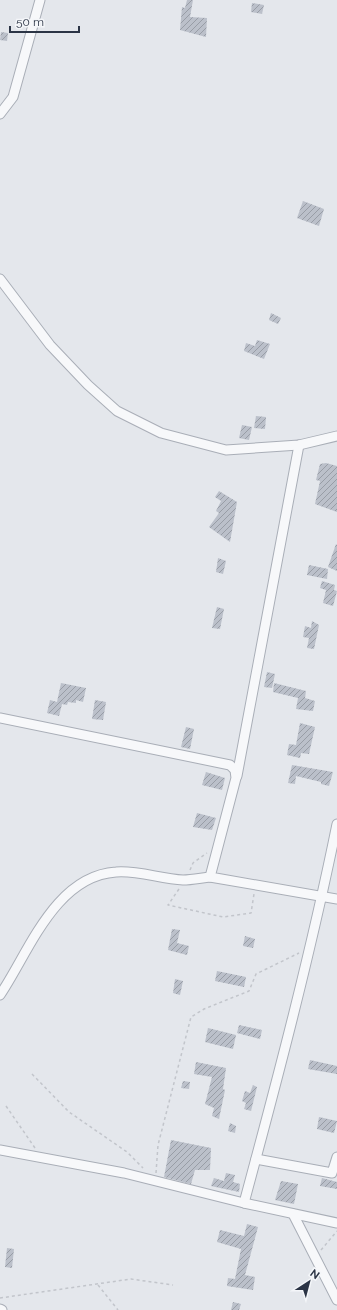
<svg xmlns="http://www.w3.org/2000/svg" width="337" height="1310" viewBox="0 0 337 1310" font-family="Raleway,sans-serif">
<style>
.building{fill:url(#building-hatch)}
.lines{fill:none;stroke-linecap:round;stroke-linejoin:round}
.minor-casing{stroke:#a9aeb7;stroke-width:11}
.path{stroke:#c2c5cb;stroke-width:1.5;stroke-dasharray:3 3;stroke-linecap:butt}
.minor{stroke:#f7f8fa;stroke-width:9}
</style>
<defs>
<pattern id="building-hatch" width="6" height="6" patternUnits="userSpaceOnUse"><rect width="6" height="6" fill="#bbc0ca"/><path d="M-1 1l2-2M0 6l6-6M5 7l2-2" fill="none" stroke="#989da6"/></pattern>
</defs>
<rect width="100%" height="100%" fill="#e4e7ec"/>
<g class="building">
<polygon points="187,0 193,0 190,17 207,18 206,37 180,30 182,7 185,8"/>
<polygon points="252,3 264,5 262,14 251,12"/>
<polygon points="1,32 8,33 7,41 0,40"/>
<polygon points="303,201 324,209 319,226 297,218"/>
<polygon points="271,313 281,318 278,324 269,320"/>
<polygon points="257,340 270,344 264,359 244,351 246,343 255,346"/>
<polygon points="256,416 266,417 265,429 254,428"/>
<polygon points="242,425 252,427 249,440 239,438"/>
<polygon points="326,463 337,466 337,512 315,504 320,481 316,480 320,464"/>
<polygon points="219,491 237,502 230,542 209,527 219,513 216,511 221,501 215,497"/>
<polygon points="336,544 337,545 337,571 328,567"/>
<polygon points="218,558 226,561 223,574 216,572"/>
<polygon points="309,565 328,569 327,579 307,575"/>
<polygon points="322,581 335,585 334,590 337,591 333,606 323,603 326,590 320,588"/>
<polygon points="217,607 224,609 220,629 212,628"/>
<polygon points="312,621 319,625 314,649 307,648 309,638 303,637 305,626 311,628"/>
<polygon points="267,672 275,674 272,688 264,687"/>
<polygon points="61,683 86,688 83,702 76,700 76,703 68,702 67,705 62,704 59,716 47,713 50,700 57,702"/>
<polygon points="274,683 306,691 305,698 315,701 313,711 296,709 298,698 273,692"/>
<polygon points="95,700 106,702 103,720 92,719"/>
<polygon points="300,723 315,727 309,754 301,753 300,758 287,755 289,744 296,745"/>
<polygon points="186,727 194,729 190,749 181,747"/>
<polygon points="292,765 333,772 329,786 321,784 321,782 296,776 295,784 288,783"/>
<polygon points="206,772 225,778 222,790 202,785"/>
<polygon points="197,813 216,818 212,830 193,827"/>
<polygon points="172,929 180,930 177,943 189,946 187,955 168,950"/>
<polygon points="245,936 255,939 253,948 243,946"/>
<polygon points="217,971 246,977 244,987 215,981"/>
<polygon points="175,979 183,981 180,995 173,993"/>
<polygon points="239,1025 262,1030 260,1039 237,1033"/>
<polygon points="208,1028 236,1035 233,1049 205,1042"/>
<polygon points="310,1060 337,1066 337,1074 308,1069"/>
<polygon points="196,1062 226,1068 223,1089 225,1090 219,1119 212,1116 214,1108 205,1104 212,1077 194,1074"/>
<polygon points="183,1081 190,1082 189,1089 181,1088"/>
<polygon points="253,1085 257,1087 251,1111 244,1109 246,1103 242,1101 245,1091 250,1093"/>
<polygon points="319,1117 337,1121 334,1133 317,1129"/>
<polygon points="230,1123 236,1126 235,1133 228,1131"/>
<polygon points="171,1140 211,1148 210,1170 195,1170 191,1184 164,1177"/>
<polygon points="226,1173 235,1175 233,1182 240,1184 239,1192 211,1186 214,1178 224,1181"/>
<polygon points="322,1178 337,1182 337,1189 320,1186"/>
<polygon points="281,1181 298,1184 294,1204 275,1200"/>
<polygon points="247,1224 258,1227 245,1275 255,1277 253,1290 227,1286 228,1278 235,1279 241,1249 217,1242 220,1230 244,1236"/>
<polygon points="7,1248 14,1249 12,1268 5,1267"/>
<polygon points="233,1302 241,1304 239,1310 231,1310"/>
</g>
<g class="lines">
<g class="minor-casing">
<g id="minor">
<polyline points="0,114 13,97 40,0"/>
<polyline points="0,279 50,345 88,385 117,411 161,433 226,450 299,445 337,436"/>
<polyline points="0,718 230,765 235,770 236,778 210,877 337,899"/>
<polyline points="237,776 299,445"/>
<path d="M0 995C29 952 55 876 116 872 137 870 161 879 183 880 191 880 201 878 210 877"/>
<polyline points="0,1150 124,1173 244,1203 337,1223"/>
<polyline points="256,1159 332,1173 337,1157"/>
<path d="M244 1203C278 1077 311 952 337 824"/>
<polyline points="293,1214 337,1300"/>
<polyline points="0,1309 2,1310"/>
</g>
</g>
<g class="path">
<polyline points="190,870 193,863 207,853"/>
<polyline points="179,889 168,905 223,917 251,913 254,894"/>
<polyline points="32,1074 69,1112 127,1152 143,1168"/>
<polyline points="6,1106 35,1148"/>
<polyline points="156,1173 158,1145 191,1017 204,1009 249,991 256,974 299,953"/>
<polyline points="321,1250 337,1231"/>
<polyline points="98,1285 118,1310"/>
<polyline points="0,1298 131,1279 173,1285"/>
</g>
<use href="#minor" class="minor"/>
</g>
<g transform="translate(309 1282) rotate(36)" stroke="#f4f6f9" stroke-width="3" paint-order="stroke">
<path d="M0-3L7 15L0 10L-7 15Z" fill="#2b3445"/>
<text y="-6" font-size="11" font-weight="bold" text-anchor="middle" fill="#2b3445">N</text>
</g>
<path d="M10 26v6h69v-6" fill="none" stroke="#2b3445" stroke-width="2"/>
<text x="16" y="26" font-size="12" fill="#2b3445" stroke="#f4f6f9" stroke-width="3" paint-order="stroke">50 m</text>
</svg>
